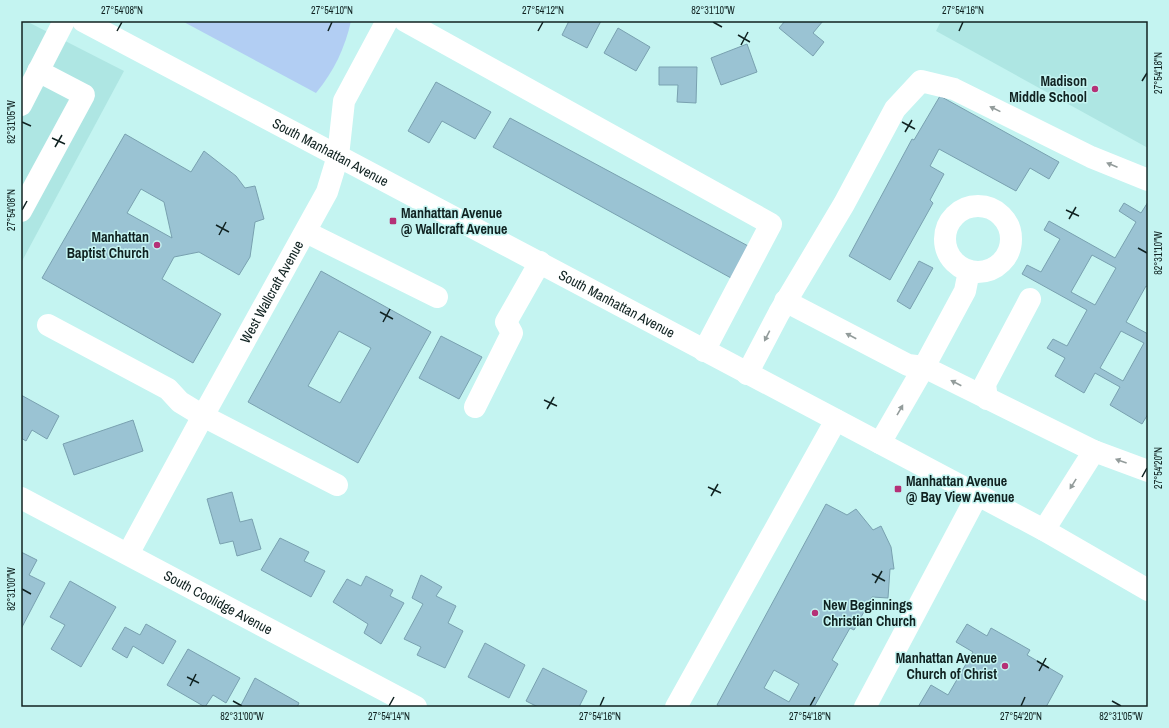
<svg xmlns="http://www.w3.org/2000/svg" width="1169" height="728" viewBox="0 0 1169 728" font-family="'Archivo Narrow',sans-serif">
<style>
.built{fill:#aee6e3}
.water{fill:#b2cef3}
.building{fill:#9ac3d3;stroke:#79a1b0;fill-rule:evenodd}
.lines{fill:none;stroke-linecap:round;stroke-linejoin:round}
.minor{stroke:#fff;stroke-width:22}
.major{stroke:#fff;stroke-width:22}
.oneway{fill:#939c9b}
.ticks{fill:none;stroke:#102221;stroke-width:1.5}
.poi-dot{fill:#b53177;stroke:#c4f4f1;stroke-width:1.5}
.labels{text-anchor:middle;stroke-width:3;stroke-linejoin:round;paint-order:stroke}
.poi-label{font-size:14px;font-weight:bold;fill:#102221;stroke:#c4f4f1;text-anchor:end}
.street-label{font-size:14px;fill:#102221;stroke:#c4f4f1}
.neatline{fill:none;stroke:#102221;stroke-width:1.5}
.ticks-label{font-size:10px;text-anchor:middle;fill:#102221}
</style>
<rect width="100%" height="100%" fill="#c4f4f1"/>
<g class="built">
<polygon points="21,21 26,21 124,71 21,263"/>
<polygon points="941,21 1148,21 1148,148 936,31"/>
</g>
<path class="water" d="M182 21H351C345 48 334 71 316 93Z"/>
<g class="building">
<polygon points="569,21 601,21 587,48 562,35"/>
<polygon points="785,21 823,21 813,33 824,42 813,56 779,28"/>
<polygon points="618,28 650,47 636,71 604,53"/>
<polygon points="747,44 757,72 721,85 711,58"/>
<polygon points="659,67 697,67 696,103 677,102 678,85 659,85"/>
<polygon points="436,82 491,112 475,139 442,121 429,143 408,131"/>
<polygon points="940,96 1059,162 1049,179 1030,168 1016,191 939,149 930,166 944,174 930,200 933,203 890,280 849,256 912,139 914,140"/>
<polygon points="510,118 750,247 731,278 493,147"/>
<path d="M125 134 191 172 204 151 236 176 245 188 255 186 264 219 255 222 250 257 239 275 199 252 174 257 162 279 221 314 193 363 42 278ZM141 189 164 202 172 238 127 213Z"/>
<path d="M1148 202V287L1146 286 1126 322 1148 334V414L1142 424 1110 405 1120 387 1095 373 1084 393 1055 376 1065 358 1047 348 1053 339 1067 346 1087 310 1022 274 1027 265 1041 272 1060 239 1044 230 1049 221 1115 258 1136 222 1119 211 1124 203 1141 213ZM1092 255 1116 268 1095 305 1071 292ZM1121 331 1144 343 1123 381 1100 368Z"/>
<polygon points="919,261 933,268 910,309 897,301"/>
<path d="M321 271 431 332 358 463 248 402ZM339 331 371 348 340 403 308 386Z"/>
<polygon points="441,336 482,357 459,399 419,378"/>
<polygon points="21,395 59,416 47,439 32,430 26,441 21,438"/>
<polygon points="133,420 143,451 74,475 63,444"/>
<polygon points="232,492 240,522 252,519 261,549 237,556 233,541 220,544 207,499"/>
<path d="M826 504 847 515 856 509 873 530 881 526 891 547 894 569H890L888 598 872 597 854 630 850 628 832 660 838 664 814 707H721L717 705ZM774 670 799 684 789 702 764 688Z"/>
<polygon points="280,538 309,552 304,561 325,571 311,597 261,570"/>
<polygon points="21,552 37,560 29,575 45,583 21,629"/>
<polygon points="421,575 442,587 436,596 456,606 448,623 463,631 445,668 417,655 421,647 404,639 423,604 412,598"/>
<polygon points="366,576 393,590 390,596 404,603 381,644 364,633 368,624 333,602 347,579 361,586"/>
<polygon points="70,581 116,607 81,667 51,649 65,625 50,617"/>
<polygon points="146,624 176,641 163,664 133,646 127,658 112,649 125,627 140,635"/>
<polygon points="967,624 987,636 991,628 1030,650 1027,655 1063,676 1046,707 918,707 931,685 948,695 973,652 956,642"/>
<polygon points="485,643 525,665 509,698 468,677"/>
<polygon points="188,649 240,678 226,703 213,695 205,707 167,685"/>
<polygon points="543,668 587,691 579,707 538,707 526,701"/>
<polygon points="255,678 299,703 297,707 240,707"/>
</g>
<g class="lines">
<g class="minor">
<polyline points="405,21 771,224 704,351"/>
<polyline points="21,105 64,21"/>
<circle cx="978" cy="239" r="33"/>
<polyline points="21,211 84,95 38,71"/>
<polyline points="306,232 437,297"/>
<polyline points="969,271 965,291 924,367 1094,451 1148,471"/>
<polyline points="785,301 908,365 924,367 880,443"/>
<polyline points="48,325 168,389 180,402 203,416 337,485"/>
<polyline points="747,374 779,313 844,204 895,109 921,81 954,89 1091,157 1148,180"/>
<polyline points="987,399 985,384 1030,299"/>
<polyline points="475,407 512,333 506,322 540,262"/>
<path id="s1" d="M21 498 416 707"/>
<polyline points="1044,530 1094,451"/>
<path id="s2" d="M128 554 203 416 327 192 338 156 344 101 387 21"/>
<polyline points="676,707 836,420"/>
<polyline points="865,707 978,494"/>
</g>
<path class="major" id="s3" d="M83 21 1044 530 1148 590"/>
</g>
<defs><path id="oneway-solid" d="M-6-.8H1V-3.2L6.5 0L1 3.2V.8H-6Z"/></defs>
<g class="oneway">
<use href="#oneway-solid" transform="translate(995 109) rotate(-154)"/>
<use href="#oneway-solid" transform="translate(1112 165) rotate(-157)"/>
<use href="#oneway-solid" transform="translate(767 336) rotate(117)"/>
<use href="#oneway-solid" transform="translate(851 336) rotate(-152)"/>
<use href="#oneway-solid" transform="translate(956 383) rotate(-153)"/>
<use href="#oneway-solid" transform="translate(900 410) rotate(-60)"/>
<use href="#oneway-solid" transform="translate(1121 461) rotate(-160)"/>
<use href="#oneway-solid" transform="translate(1073 484) rotate(122)"/>
</g>
<path class="ticks" d="M713 22 722 27M117 31 122 22M328 31 332 22M538 31 543 22M959 31 963 22M738 35 750 42M741 45 748 32M1142 81 1147 73M22 122 31 126M902 122 915 129M905 132 912 120M52 138 65 144M55 147 62 135M22 210 27 201M1066 210 1079 216M1069 219 1076 207M216 225 229 232M219 235 226 222M1138 248 1147 253M380 312 393 319M383 322 390 309M544 400 557 406M547 409 554 397M1142 477 1147 468M708 487 721 493M711 496 718 484M872 574 885 581M875 583 882 571M22 589 31 594M1037 661 1049 668M1039 671 1046 658M187 677 199 683M190 686 196 674M233 701 242 706M1112 701 1121 706M389 706 394 697M600 706 604 697M810 706 815 697M1021 706 1025 697"/>
<g class="poi-dot">
<circle cx="1095" cy="89" r="4"/>
<rect x="389" y="217" width="8" height="8" rx="2"/>
<circle cx="157" cy="245" r="4"/>
<rect x="894" y="485" width="8" height="8" rx="2"/>
<circle cx="815" cy="613" r="4"/>
<circle cx="1005" cy="666" r="4"/>
</g>
<g class="labels">
<g class="poi-label">
<text x="1087" y="86">Madison<tspan x="1087" dy="16">Middle School</tspan></text>
<text x="401" y="218" text-anchor="start">Manhattan Avenue<tspan x="401" dy="16">@ Wallcraft Avenue</tspan></text>
<text x="149" y="242">Manhattan<tspan x="149" dy="16">Baptist Church</tspan></text>
<text x="906" y="486" text-anchor="start">Manhattan Avenue<tspan x="906" dy="16">@ Bay View Avenue</tspan></text>
<text x="823" y="610" text-anchor="start">New Beginnings<tspan x="823" dy="16">Christian Church</tspan></text>
<text x="997" y="663">Manhattan Avenue<tspan x="997" dy="16">Church of Christ</tspan></text>
</g>
<g class="street-label">
<text dy="5" stroke="none"><textPath href="#s3" startOffset="280">South Manhattan Avenue</textPath></text>
<text dy="5" stroke="none"><textPath href="#s2" startOffset="299">West Wallcraft Avenue</textPath></text>
<text dy="5" stroke="none"><textPath href="#s3" startOffset="604">South Manhattan Avenue</textPath></text>
<text dy="5" stroke="none"><textPath href="#s1" startOffset="223">South Coolidge Avenue</textPath></text>
</g>
</g>
<rect width="1169" height="728" fill="none" stroke="#c4f4f1" stroke-width="44"/>
<rect x="22" y="22" width="1125" height="684" class="neatline"/>
<g class="ticks-label">
<text x="122" y="14">27°54'08"N</text>
<text x="332" y="14">27°54'10"N</text>
<text x="543" y="14">27°54'12"N</text>
<text x="713" y="14">82°31'10"W</text>
<text x="963" y="14">27°54'16"N</text>
<text transform="translate(1158 73) rotate(-90)" y="4">27°54'18"N</text>
<text transform="translate(11 122) rotate(-90)" y="4">82°31'05"W</text>
<text transform="translate(11 210) rotate(-90)" y="4">27°54'08"N</text>
<text transform="translate(1158 253) rotate(-90)" y="4">82°31'10"W</text>
<text transform="translate(1158 468) rotate(-90)" y="4">27°54'20"N</text>
<text transform="translate(11 589) rotate(-90)" y="4">82°31'00"W</text>
<text x="242" y="720">82°31'00"W</text>
<text x="389" y="720">27°54'14"N</text>
<text x="600" y="720">27°54'16"N</text>
<text x="810" y="720">27°54'18"N</text>
<text x="1021" y="720">27°54'20"N</text>
<text x="1121" y="720">82°31'05"W</text>
</g>
</svg>
